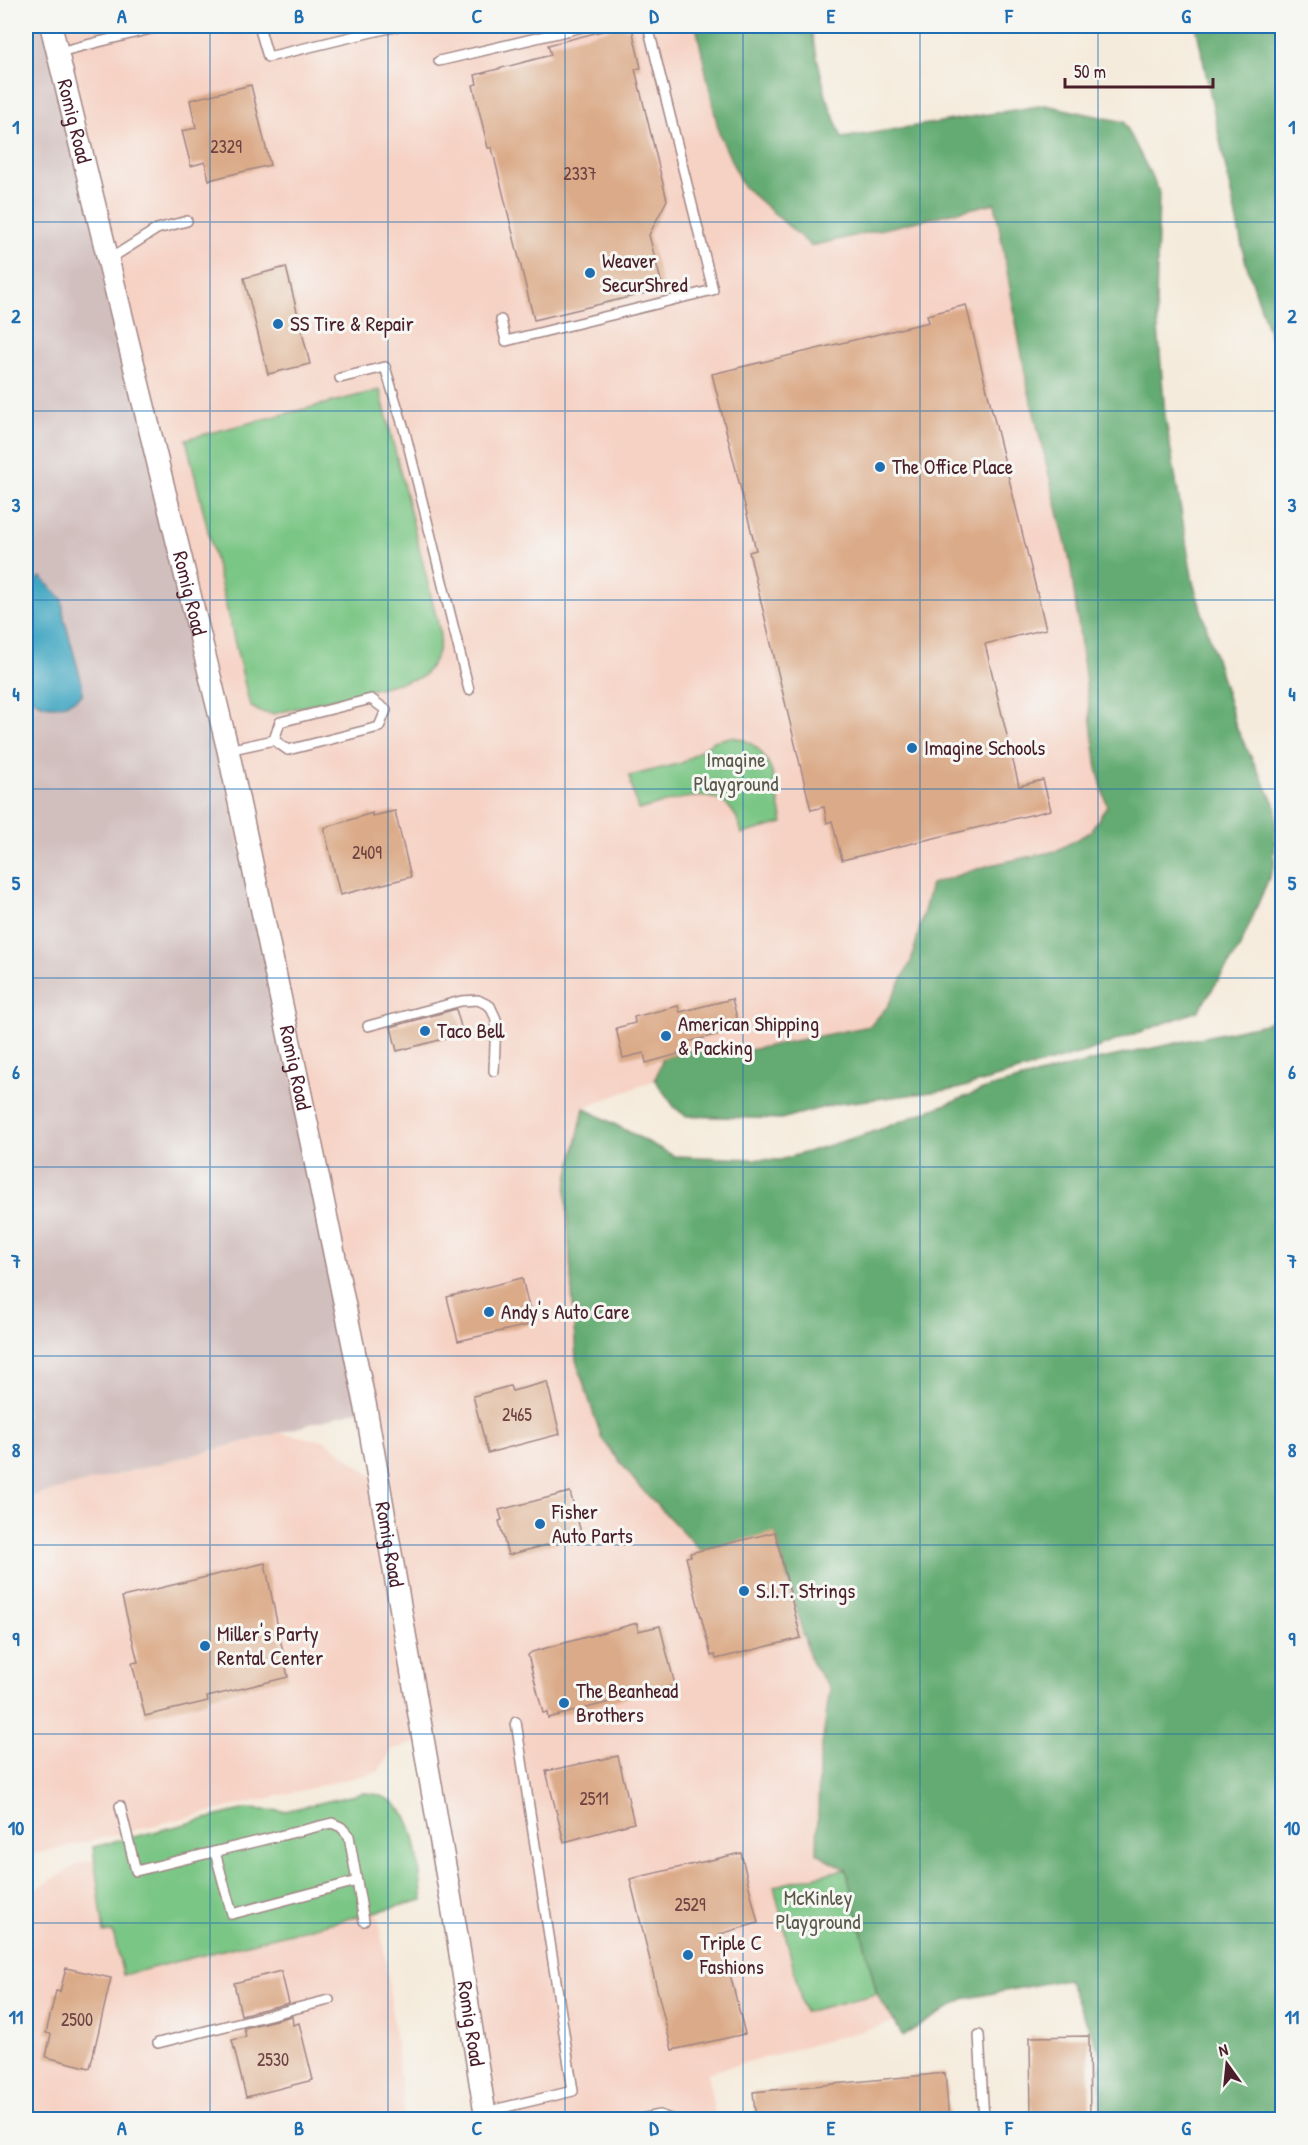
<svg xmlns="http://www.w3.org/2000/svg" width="1308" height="2145" viewBox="0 0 1308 2145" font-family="'Patrick Hand',sans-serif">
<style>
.built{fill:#f6d2c4}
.industrial{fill:#d1bfbe}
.green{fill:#7ac685;stroke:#627258;stroke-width:1.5}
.forest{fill:#63ab72;stroke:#56654e;stroke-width:1.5}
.water{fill:#42a7c2;stroke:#466376;stroke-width:1.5}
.building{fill:#dbab89}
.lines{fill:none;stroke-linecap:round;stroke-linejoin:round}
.service-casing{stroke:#a08584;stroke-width:12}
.tertiary-casing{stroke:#a08584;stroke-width:24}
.service{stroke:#fff;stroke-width:9}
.tertiary{stroke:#fff;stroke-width:21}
.grid{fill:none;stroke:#1f6fb2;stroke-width:1.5;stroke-opacity:0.55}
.poi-dot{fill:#1f6fb2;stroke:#f6f6f2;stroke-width:2}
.labels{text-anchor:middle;stroke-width:6;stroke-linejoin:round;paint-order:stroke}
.number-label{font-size:18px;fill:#6e4242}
.street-label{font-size:21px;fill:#4a1f2b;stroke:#f6f6f2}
.poi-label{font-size:21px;fill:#4a1f2b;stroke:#f6f6f2;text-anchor:start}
.park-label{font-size:21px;fill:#5b594a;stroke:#f6f6f2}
.neatline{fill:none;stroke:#1f6fb2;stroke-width:2}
.grid-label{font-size:20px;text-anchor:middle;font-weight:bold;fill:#1f6fb2}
</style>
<rect width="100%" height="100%" fill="#f6f6f2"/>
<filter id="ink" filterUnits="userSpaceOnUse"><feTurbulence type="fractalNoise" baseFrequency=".0167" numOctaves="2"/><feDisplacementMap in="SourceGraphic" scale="12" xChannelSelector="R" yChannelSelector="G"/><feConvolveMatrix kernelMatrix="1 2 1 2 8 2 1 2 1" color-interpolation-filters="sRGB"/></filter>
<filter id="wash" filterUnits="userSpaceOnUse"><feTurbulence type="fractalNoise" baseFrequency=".008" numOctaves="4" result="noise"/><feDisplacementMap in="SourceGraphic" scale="24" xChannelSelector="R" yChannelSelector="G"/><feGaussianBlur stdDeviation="1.35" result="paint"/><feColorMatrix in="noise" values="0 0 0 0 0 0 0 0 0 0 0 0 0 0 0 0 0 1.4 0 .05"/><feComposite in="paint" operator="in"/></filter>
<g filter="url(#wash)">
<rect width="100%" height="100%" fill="#f5ebdc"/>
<g class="built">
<polygon points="51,26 696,26 719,133 811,246 995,203 1027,383 1070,561 1097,768 1107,807 1090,832 1056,851 990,865 931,884 911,962 887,1007 870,1026 724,1055 689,1051 663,1058 655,1080 584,1108 566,1189 795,1523 830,1688 819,1767 877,1994 896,2022 707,2073 716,2119 486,2119 423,1742 393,1749 378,1772 26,1856 26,1498 279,1433 326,1441 378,1481"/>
<polygon points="358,1802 386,1961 405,2119 26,2119 26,1895 78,1864 257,1813"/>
</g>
<polygon class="industrial" points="26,26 51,26 108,260 366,1408 279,1433 26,1498"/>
<g class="green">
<path d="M380 390 440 632C441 651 435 662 422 677L273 714 260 712 250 706 186 439Z"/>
<path d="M730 737C775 741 775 788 783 823L742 834C729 776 679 800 638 810L629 776 682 763 714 741Z"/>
<path d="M363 1793C421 1794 416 1858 423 1900L123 1975 113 1932 104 1933 93 1847 246 1809 285 1811Z"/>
<polygon points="846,1869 877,1994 804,2012 774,1886"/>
</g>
<g class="forest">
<polygon points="696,26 810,26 826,96 842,138 1045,105 1124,122 1159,191 1156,303 1165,415 1193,582 1237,729 1276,807 1274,866 1239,949 1198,1011 1088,1051 957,1089 836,1104 781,1119 686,1116 675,1108 655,1080 663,1058 689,1051 724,1055 870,1026 887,1007 911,962 931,884 990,865 1056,851 1090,832 1107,806 1097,768 1070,561 1027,384 995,203 811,246 742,185 719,133"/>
<polygon points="1196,26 1282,26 1282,371 1245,260"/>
<polygon points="1282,1015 1282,2119 1101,2119 1101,2055 1067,1979 963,1999 903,2036 877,1994 846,1869 817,1853 819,1767 830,1688 811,1662 775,1533 700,1550 638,1485 602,1439 576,1360 566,1189 584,1108 674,1156 780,1160 870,1133 988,1088 1092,1061 1265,1024"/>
</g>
<path class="water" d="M41 577 62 599 64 618 82 683V695C64 709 40 711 26 692V592L32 590 37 579Z"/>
<g id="blocks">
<g class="building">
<polygon points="622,26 626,29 632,28 641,68 635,69 667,200 649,235 663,289 534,320 492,148 488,148 473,85 477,84 475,75 551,55 548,45"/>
<polygon points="251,85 270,165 209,180 205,162 191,166 182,131 196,128 190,100"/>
<polygon points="286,267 310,364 268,374 244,278"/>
<polygon points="966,305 1046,629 985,644 1019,786 1043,780 1051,810 842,860 832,821 827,823 824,807 811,810 749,552 756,550 712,374 929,322 927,315"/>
<polygon points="395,811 411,877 340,895 324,828 372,813 372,816"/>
<polygon points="732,999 740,1029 687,1042 689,1051 646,1063 644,1053 623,1058 616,1028 635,1023 634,1017 678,1006 680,1012"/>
<polygon points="456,1009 463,1034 397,1051 391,1027"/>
<polygon points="522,1278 533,1324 458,1341 447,1297"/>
<polygon points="547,1382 560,1434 488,1453 473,1396 510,1386 512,1391"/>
<polygon points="570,1492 582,1536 508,1555 499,1521 502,1520 499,1510"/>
<polygon points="775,1532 801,1638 716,1659 715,1655 711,1656 686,1557 691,1556 690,1553"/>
<polygon points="265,1563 288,1677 207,1697 208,1701 145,1716 132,1663 138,1662 122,1597"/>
<polygon points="637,1623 638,1631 660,1626 675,1685 548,1718 547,1712 543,1713 528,1655 532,1652"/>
<polygon points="618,1756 634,1823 564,1842 546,1771"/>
<polygon points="741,1853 758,1923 720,1934 745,2034 672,2050 630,1879"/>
<polygon points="66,1968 111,1978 90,2068 46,2057 51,2034 46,2033 56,1991 60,1992"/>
<polygon points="281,1971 289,2003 241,2015 234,1983"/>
<polygon points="292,2016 293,2025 299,2023 313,2080 246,2097 232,2040 246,2037 244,2028"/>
<polygon points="1089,2036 1090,2120 1031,2120 1030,2037"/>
<polygon points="945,2073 949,2120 756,2120 753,2092"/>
</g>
</g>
</g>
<g filter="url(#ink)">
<use href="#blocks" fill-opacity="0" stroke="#a08584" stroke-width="1.5"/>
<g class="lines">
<g class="service-casing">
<g id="service">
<polyline points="259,26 268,57 376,31 374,26"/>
<polyline points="376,31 399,26"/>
<polyline points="59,52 162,26"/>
<polyline points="439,61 587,26"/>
<polyline points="108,260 157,229 187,221"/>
<polyline points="501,320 506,341 713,290 648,26"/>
<polyline points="340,378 385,367 405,432 469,690"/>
<polyline points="228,750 274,740 288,750 379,727 386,710 371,699 280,722 274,740"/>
<polyline points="368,1026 461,1001 478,1000 490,1006 496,1019 494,1071"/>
<polyline points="120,1806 136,1871 332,1823 341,1827 349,1836 364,1921"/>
<polyline points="215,1852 232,1914 357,1881"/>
<polyline points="979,2035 984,2120"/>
<polyline points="158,2043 329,2000"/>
<polyline points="485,2112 573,2091 516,1722"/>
<polyline points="635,2120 659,2115 673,2120"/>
</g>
</g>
<g class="tertiary-casing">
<g id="tertiary">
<path id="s1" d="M51 26 228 750 314 1156 366 1408 458 1941 486 2120"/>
</g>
</g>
<use href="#service" class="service"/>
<use href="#tertiary" class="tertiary"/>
</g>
</g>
<path class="grid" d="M210 26V2120M388 26V2120M565 26V2120M743 26V2120M920 26V2120M1098 26V2120M26 222H1282M26 411H1282M26 600H1282M26 789H1282M26 978H1282M26 1167H1282M26 1356H1282M26 1545H1282M26 1734H1282M26 1923H1282"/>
<g class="poi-dot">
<circle cx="590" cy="273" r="6"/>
<circle cx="278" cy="324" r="6"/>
<circle cx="880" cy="467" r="6"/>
<circle cx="912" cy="748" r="6"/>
<circle cx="425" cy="1031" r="6"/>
<circle cx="666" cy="1036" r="6"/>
<circle cx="489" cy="1312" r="6"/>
<circle cx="540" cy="1524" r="6"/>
<circle cx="744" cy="1591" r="6"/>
<circle cx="205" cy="1646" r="6"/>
<circle cx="564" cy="1703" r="6"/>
<circle cx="688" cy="1955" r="6"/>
</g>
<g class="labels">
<g class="number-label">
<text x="226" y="153">2329</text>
<text x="580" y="180">2337</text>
<text x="367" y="859">2409</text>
<text x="517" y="1421">2465</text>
<text x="594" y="1805">2511</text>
<text x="690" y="1911">2529</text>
<text x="77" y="2026">2500</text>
<text x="273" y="2066">2530</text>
</g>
<g class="street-label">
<text dy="7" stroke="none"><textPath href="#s1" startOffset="98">Romig Road</textPath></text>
<text dy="7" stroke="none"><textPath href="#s1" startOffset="584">Romig Road</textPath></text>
<text dy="7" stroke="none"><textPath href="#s1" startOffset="1070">Romig Road</textPath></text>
<text dy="7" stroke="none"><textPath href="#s1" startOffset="1556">Romig Road</textPath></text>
<text dy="7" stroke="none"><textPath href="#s1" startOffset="2042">Romig Road</textPath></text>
</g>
<g class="poi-label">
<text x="602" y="268">Weaver<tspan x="602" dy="24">SecurShred</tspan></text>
<text x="290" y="331">SS Tire &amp; Repair</text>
<text x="892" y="474">The Office Place</text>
<text x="924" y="755">Imagine Schools</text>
<text x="678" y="1031">American Shipping<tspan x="678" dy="24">&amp; Packing</tspan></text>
<text x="437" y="1038">Taco Bell</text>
<text x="501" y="1319">Andy's Auto Care</text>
<text x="552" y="1519">Fisher<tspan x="552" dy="24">Auto Parts</tspan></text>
<text x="756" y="1598">S.I.T. Strings</text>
<text x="217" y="1641">Miller's Party<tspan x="217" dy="24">Rental Center</tspan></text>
<text x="576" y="1698">The Beanhead<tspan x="576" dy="24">Brothers</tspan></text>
<text x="700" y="1950">Triple C<tspan x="700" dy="24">Fashions</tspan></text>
</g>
<g class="park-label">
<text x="736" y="767">Imagine<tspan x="736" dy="24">Playground</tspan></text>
<text x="818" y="1905">McKinley<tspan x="818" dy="24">Playground</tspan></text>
</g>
</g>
<rect width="1308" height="2145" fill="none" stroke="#f6f6f2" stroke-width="66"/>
<g transform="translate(1227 2064) rotate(345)" stroke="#f6f6f2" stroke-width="4.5" paint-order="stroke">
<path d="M0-4.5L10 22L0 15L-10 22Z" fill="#4a1f2b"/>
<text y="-9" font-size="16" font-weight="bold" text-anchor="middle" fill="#4a1f2b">N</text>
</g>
<path d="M1065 78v9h148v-9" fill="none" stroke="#4a1f2b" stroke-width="3"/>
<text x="1074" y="78" font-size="18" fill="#4a1f2b" stroke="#f6f6f2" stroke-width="4.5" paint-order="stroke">50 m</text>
<rect x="33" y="33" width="1242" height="2079" class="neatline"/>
<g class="grid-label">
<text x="122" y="23">A</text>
<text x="299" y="23">B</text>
<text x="477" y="23">C</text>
<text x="654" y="23">D</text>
<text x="831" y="23">E</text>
<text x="1009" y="23">F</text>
<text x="1186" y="23">G</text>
<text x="16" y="134">1</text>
<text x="1292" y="134">1</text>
<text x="16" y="323">2</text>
<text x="1292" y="323">2</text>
<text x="16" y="512">3</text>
<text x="1292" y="512">3</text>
<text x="16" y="701">4</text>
<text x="1292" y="701">4</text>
<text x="16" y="890">5</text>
<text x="1292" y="890">5</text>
<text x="16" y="1079">6</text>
<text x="1292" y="1079">6</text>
<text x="16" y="1268">7</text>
<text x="1292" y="1268">7</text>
<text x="16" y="1457">8</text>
<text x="1292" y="1457">8</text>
<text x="16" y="1646">9</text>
<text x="1292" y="1646">9</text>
<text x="16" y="1835">10</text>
<text x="1292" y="1835">10</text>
<text x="16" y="2024">11</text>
<text x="1292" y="2024">11</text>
<text x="122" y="2135">A</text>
<text x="299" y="2135">B</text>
<text x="477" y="2135">C</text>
<text x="654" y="2135">D</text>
<text x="831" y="2135">E</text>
<text x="1009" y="2135">F</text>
<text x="1186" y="2135">G</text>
</g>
</svg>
